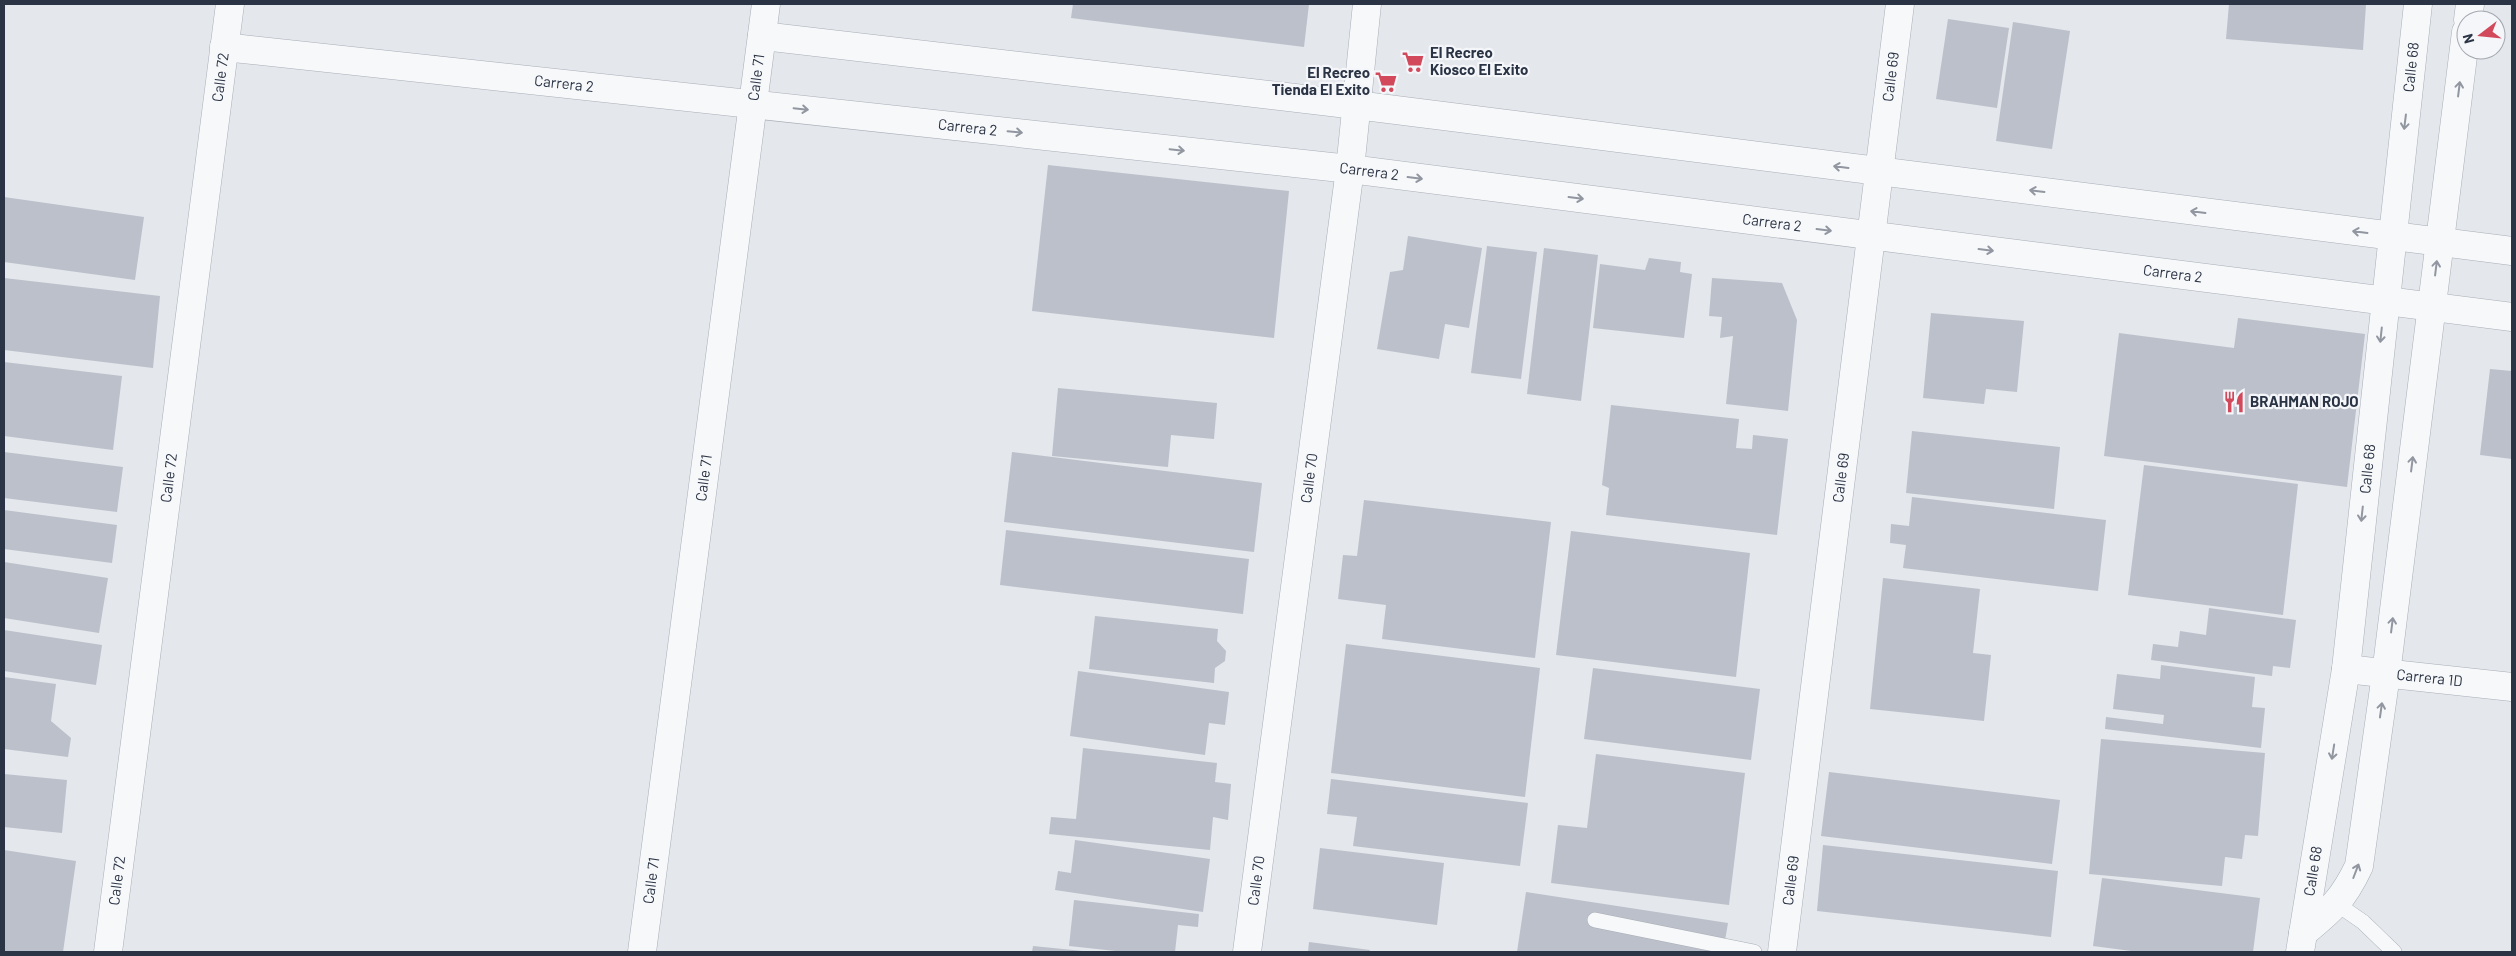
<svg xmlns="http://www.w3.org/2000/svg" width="2516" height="956" viewBox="0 0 2516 956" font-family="Barlow,sans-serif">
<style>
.building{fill:#bbc0ca}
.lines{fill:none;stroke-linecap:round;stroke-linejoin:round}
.service-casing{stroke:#a9aeb7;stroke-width:16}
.minor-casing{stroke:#a9aeb7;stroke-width:29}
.service{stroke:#f7f8fa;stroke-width:15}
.minor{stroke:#f7f8fa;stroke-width:28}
.oneway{stroke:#9196a0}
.labels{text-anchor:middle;stroke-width:4.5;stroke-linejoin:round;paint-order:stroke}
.poi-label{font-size:15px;font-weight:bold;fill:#2b3445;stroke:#f4f6f9;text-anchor:start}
.street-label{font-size:15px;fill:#2b3445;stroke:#f4f6f9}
</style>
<rect width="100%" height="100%" fill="#e4e7ec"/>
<g class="building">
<polygon points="1073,4 1309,4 1304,47 1071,18"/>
<polygon points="2229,4 2366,4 2363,50 2226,39"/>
<polygon points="1948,19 2009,28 1997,108 1936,99"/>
<polygon points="2013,22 2070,31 2052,149 1996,141"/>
<polygon points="1048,165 1289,191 1274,338 1032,311"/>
<polygon points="4,197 144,217 135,280 4,262"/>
<polygon points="1408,236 1482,248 1469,328 1445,324 1439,359 1377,349 1390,272 1403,270"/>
<polygon points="1487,246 1537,252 1521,379 1471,373"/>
<polygon points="1544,248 1598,255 1581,401 1527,394"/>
<polygon points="1649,258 1681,262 1680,272 1692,274 1684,338 1593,328 1600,264 1645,270"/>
<polygon points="4,278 160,296 153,368 4,350"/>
<polygon points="1712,278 1782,283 1797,320 1788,411 1726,404 1733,336 1720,338 1722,317 1709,316"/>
<polygon points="1931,313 2024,321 2017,392 1986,389 1984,404 1923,398"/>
<polygon points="2238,318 2365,334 2347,487 2104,456 2119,333 2234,348"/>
<polygon points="4,362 122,376 113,450 4,436"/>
<polygon points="2490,369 2512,371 2512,459 2480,455"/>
<polygon points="1058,388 1217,403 1214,439 1171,435 1168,467 1052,456"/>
<polygon points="1611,405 1739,419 1736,448 1752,449 1753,435 1788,439 1777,535 1606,515 1609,488 1602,485"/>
<polygon points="1912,431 2060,447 2054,509 1906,493"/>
<polygon points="4,452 123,467 117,512 4,498"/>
<polygon points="1012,452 1262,483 1254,552 1004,522"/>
<polygon points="2144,465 2298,484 2283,615 2128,595"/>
<polygon points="1912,497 2106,520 2098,591 1903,568 1906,545 1890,543 1891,524 1909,526"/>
<polygon points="1364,500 1551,522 1535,658 1382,639 1386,605 1338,599 1343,555 1357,556"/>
<polygon points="4,510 117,525 112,563 4,549"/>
<polygon points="1006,530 1249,559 1243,614 1000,585"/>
<polygon points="1571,531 1750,553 1736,677 1556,655"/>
<polygon points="4,562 108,578 99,633 4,618"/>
<polygon points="1883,578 1980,589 1973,653 1991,655 1984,721 1870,709"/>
<polygon points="2209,608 2296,620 2290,668 2273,666 2272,676 2151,660 2153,644 2178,647 2180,631 2206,635"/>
<polygon points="1095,616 1218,629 1217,641 1226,651 1225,661 1215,668 1214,683 1089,669"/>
<polygon points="4,630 102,645 96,685 4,671"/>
<polygon points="1346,644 1540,668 1525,797 1331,773"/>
<polygon points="2161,665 2255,677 2252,707 2265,708 2261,748 2105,729 2106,717 2163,724 2164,715 2113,709 2117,674 2160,679"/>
<polygon points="1593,668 1760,689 1751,760 1584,739"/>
<polygon points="1078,671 1229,692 1225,725 1209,723 1205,755 1070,736"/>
<polygon points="4,677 56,684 51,721 71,738 68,757 4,749"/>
<polygon points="2101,739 2265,753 2258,836 2245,835 2242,859 2225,857 2222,886 2089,874"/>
<polygon points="1083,748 1217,763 1215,782 1231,784 1228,820 1213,817 1210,850 1049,834 1051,817 1076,819"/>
<polygon points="1596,754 1745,773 1729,905 1551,883 1558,825 1587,828"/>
<polygon points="1829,772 2060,800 2052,864 1821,836"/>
<polygon points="4,774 67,780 62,833 4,827"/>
<polygon points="1331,779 1528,803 1520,866 1353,846 1357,817 1327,814"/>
<polygon points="1075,840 1210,859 1203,912 1055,890 1058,871 1071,873"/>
<polygon points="1823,845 2058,871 2051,937 1817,911"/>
<polygon points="1320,848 1444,863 1437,925 1313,909"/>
<polygon points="4,850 76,861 63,952 4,952"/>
<polygon points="2102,878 2260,898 2253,952 2139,952 2093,946"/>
<polygon points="1526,892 1728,923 1723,952 1517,952"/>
<polygon points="1074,900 1199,914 1198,927 1178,925 1175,952 1125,952 1069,946"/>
<polygon points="1309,942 1370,950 1369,952 1308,952"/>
<polygon points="1033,946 1083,951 1083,952 1032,952"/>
</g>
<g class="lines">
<g class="service-casing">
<g id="service">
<polyline points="2337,904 2363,922 2394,952"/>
<polyline points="1595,920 1754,952"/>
</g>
</g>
<g class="minor-casing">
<g id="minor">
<polyline points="2468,20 2470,4"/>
<polyline points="762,36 1356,105 2512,251"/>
<path id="s1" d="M224 47 1350 169 2512 317"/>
<path id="s2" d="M2346 669 2512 687"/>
<path d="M2303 933C2331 910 2343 900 2359 866L2386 674 2466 32"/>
<path id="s3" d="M108 952 230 4"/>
<path id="s4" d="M642 952 766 4"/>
<path id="s5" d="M1247 952 1350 169 1367 4"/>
<path id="s6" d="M1782 952 1900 4"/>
<path id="s7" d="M2300 952 2346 669 2418 4"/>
</g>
</g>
<use href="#service" class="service"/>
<use href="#minor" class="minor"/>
</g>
<defs><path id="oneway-shaft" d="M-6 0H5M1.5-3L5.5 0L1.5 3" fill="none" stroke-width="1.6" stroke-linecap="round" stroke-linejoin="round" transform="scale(1.25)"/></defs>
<g class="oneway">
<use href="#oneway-shaft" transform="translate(2459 89) rotate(-83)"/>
<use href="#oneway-shaft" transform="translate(801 109) rotate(6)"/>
<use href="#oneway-shaft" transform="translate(2405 122) rotate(97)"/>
<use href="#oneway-shaft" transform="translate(1015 132) rotate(6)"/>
<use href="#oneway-shaft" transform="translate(1177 150) rotate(6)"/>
<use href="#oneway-shaft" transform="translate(1841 167) rotate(-173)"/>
<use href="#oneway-shaft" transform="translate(1415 178) rotate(7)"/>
<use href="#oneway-shaft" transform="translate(2037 191) rotate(-173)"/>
<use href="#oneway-shaft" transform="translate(1576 198) rotate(7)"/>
<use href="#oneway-shaft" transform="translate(2198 212) rotate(-173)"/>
<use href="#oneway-shaft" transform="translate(1824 230) rotate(7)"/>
<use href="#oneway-shaft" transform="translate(2360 232) rotate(-173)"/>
<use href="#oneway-shaft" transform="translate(1986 250) rotate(7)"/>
<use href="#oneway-shaft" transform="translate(2436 268) rotate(-83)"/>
<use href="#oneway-shaft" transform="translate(2381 335) rotate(96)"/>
<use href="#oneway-shaft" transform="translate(2412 464) rotate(-83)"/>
<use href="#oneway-shaft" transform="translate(2362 514) rotate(96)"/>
<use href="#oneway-shaft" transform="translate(2392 625) rotate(-83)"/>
<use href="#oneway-shaft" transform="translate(2381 710) rotate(-82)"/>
<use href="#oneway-shaft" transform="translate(2333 752) rotate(99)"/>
<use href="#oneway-shaft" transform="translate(2356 871) rotate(-69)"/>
</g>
<defs>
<g id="supermarket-bare" transform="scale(1.725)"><path d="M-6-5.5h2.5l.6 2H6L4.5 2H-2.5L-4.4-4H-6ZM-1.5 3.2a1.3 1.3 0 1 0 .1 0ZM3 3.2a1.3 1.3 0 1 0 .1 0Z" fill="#d1495b" stroke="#f4f6f9" stroke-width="2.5" paint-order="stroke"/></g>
<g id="restaurant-bare" transform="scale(1.725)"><path d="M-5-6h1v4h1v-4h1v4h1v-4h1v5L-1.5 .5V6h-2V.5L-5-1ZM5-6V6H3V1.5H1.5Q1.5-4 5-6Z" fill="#d1495b" stroke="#f4f6f9" stroke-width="2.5" paint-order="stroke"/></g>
</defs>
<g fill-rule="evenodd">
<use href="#supermarket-bare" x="1413" y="62"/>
<use href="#supermarket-bare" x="1386" y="82"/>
<use href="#restaurant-bare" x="2234" y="402"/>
</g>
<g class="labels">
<g class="poi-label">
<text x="1430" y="58">El Recreo<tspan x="1430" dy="17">Kiosco El Exito</tspan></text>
<text x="1370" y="78" text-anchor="end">El Recreo<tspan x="1370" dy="17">Tienda El Exito</tspan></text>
<text x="2250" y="407">BRAHMAN ROJO</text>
</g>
<g class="street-label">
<text dy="5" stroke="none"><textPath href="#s7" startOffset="892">Calle 68</textPath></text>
<text dy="5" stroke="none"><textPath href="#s3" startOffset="882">Calle 72</textPath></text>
<text dy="5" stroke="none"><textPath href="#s4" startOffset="882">Calle 71</textPath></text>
<text dy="5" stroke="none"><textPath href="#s6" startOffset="882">Calle 69</textPath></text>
<text dy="5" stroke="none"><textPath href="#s1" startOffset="342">Carrera 2</textPath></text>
<text dy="5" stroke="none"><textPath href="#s1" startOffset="748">Carrera 2</textPath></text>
<text dy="5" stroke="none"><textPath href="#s1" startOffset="1152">Carrera 2</textPath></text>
<text dy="5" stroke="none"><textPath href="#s1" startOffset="1558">Carrera 2</textPath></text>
<text dy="5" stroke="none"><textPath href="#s1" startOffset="1962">Carrera 2</textPath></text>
<text dy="5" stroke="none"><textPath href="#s7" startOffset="488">Calle 68</textPath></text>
<text dy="5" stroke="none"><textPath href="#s3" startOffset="478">Calle 72</textPath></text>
<text dy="5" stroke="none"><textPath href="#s4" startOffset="478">Calle 71</textPath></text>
<text dy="5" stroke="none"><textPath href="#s5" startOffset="478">Calle 70</textPath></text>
<text dy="5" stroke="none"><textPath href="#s6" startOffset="478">Calle 69</textPath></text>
<text dy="5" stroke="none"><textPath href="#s2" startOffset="84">Carrera 1D</textPath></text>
<text dy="5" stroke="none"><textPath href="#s7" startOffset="82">Calle 68</textPath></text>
<text dy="5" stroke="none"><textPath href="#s3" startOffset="72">Calle 72</textPath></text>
<text dy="5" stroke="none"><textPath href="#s4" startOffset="72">Calle 71</textPath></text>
<text dy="5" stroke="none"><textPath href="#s5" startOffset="72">Calle 70</textPath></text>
<text dy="5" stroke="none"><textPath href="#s6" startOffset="72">Calle 69</textPath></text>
</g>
</g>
<rect width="2516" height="956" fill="none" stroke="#2b3445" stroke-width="10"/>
<g transform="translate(2481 35) rotate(254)"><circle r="24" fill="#f4f6f9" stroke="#a4a8b1"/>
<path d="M0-4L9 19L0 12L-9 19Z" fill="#d1495b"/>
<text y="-8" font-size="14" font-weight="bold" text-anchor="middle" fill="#2b3445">N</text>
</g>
</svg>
